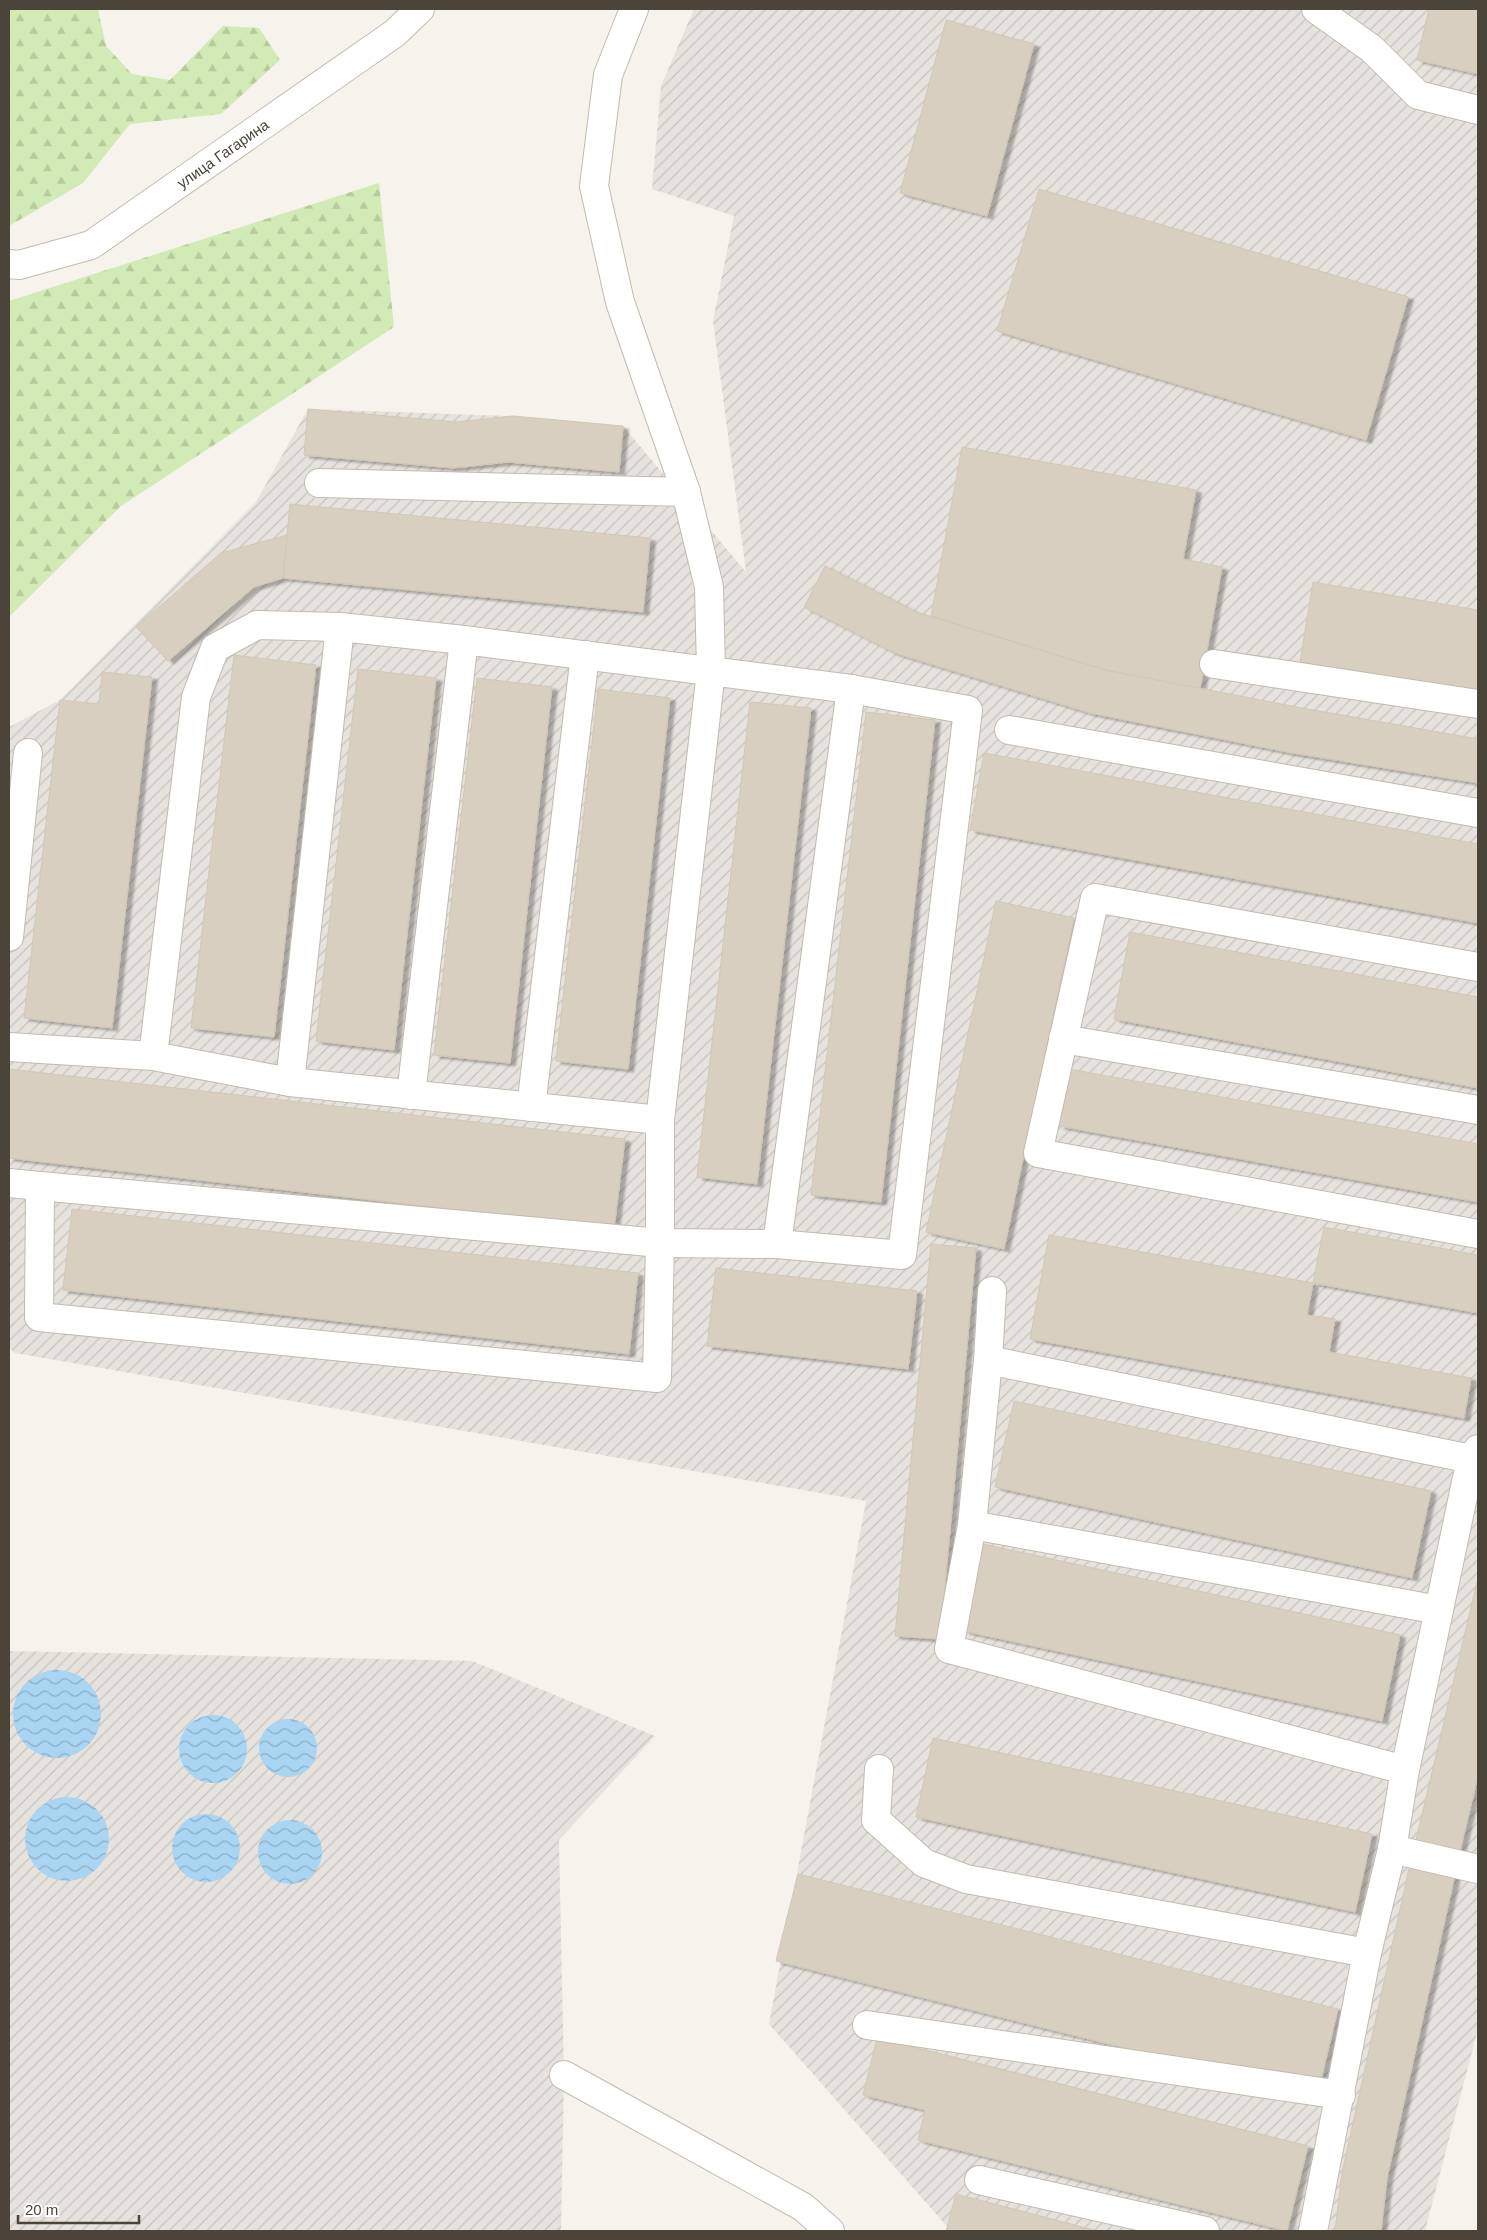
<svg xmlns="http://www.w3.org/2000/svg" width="1487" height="2240" viewBox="0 0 1487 2240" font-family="Helvetica,sans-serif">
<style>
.industrial{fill:url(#industrial-furrows)}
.forest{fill:url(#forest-firs)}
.water{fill:url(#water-waves)}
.building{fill:#d8cfc1;stroke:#d3c7b4;filter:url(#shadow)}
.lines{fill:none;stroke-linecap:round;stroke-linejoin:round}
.minor-casing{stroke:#c2bbae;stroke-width:30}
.minor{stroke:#fff;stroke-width:28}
.labels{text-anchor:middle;stroke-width:4.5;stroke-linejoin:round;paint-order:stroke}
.street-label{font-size:15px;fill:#4b4439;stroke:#fff}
</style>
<defs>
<pattern id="industrial-furrows" width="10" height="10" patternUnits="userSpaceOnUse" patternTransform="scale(1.25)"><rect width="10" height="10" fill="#e6e2dd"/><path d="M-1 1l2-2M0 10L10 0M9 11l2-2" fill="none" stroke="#c7c3be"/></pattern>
<pattern id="forest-firs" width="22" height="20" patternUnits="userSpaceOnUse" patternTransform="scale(1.25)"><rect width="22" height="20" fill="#d2eab5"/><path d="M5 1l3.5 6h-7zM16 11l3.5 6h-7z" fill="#b6ca9c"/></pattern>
<pattern id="water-waves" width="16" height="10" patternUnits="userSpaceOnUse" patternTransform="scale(1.25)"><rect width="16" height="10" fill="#a9d4f2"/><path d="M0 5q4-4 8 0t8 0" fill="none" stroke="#8caec5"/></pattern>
<filter id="shadow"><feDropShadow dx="5.5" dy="3" stdDeviation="1" flood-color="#0004"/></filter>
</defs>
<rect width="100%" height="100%" fill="#f6f3ec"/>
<g class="industrial">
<polygon points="694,9 1478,9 1478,2029 1425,2231 951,2231 769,2024 866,1501 15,1353 9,1348 9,727 60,700 256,502 308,409 513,416 623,426 746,572 713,321 734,216 652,189 661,86"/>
<polygon points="9,1651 472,1661 655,1736 559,1840 564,2075 561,2231 9,2231"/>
</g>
<g class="forest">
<polygon points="9,9 98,9 106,46 132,74 170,80 223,26 259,28 280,60 221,114 130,124 83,183 9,226"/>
<polygon points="379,183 394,327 121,506 9,617 9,301"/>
</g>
<g class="water">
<circle cx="57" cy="1714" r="44"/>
<circle cx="213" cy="1749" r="34"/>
<circle cx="288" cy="1748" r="29"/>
<circle cx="67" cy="1839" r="42"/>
<circle cx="206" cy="1848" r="34"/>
<circle cx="290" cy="1852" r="32"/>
</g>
<g class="building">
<polygon points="1429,9 1478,9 1478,74 1417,60"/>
<polygon points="946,20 1034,44 987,216 900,193"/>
<polygon points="1039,189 1408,297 1366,440 997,331"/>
<polygon points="308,409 457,422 513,416 623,426 619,472 508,462 454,468 304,455"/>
<polygon points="962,447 1196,490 1183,559 1222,567 1200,689 1105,670 931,616"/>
<polygon points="290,504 650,538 643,612 283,578"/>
<polygon points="287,535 283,578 254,587 168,661 136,627 221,553"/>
<polygon points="825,566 916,612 1105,670 1302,708 1478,739 1478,783 1292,753 1090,713 895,653 804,607"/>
<polygon points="1313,582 1478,610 1478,692 1300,662"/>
<polygon points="234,655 316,665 274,1037 191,1028"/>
<polygon points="358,669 436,678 394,1050 316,1041"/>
<polygon points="102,672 152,677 112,1028 24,1018 60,700 99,704"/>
<polygon points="477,678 552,687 510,1063 434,1055"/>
<polygon points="598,689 670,698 628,1069 556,1061"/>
<polygon points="750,702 811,708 757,1184 697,1177"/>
<polygon points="866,712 935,720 881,1202 811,1195"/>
<polygon points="984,753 1478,844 1478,923 970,830"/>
<polygon points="996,901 1074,918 1004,1249 926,1232"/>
<polygon points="1130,932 1478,997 1478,1088 1114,1019"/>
<polygon points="9,1069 625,1139 614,1228 9,1158"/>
<polygon points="1069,1069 1478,1144 1478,1202 1059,1126"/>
<polygon points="72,1209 638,1273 629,1354 63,1290"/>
<polygon points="1324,1227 1478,1255 1478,1313 1313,1283"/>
<polygon points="1049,1235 1313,1283 1307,1315 1335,1319 1329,1352 1471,1378 1464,1418 1030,1339"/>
<polygon points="931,1244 976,1248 940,1639 895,1636"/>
<polygon points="716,1268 917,1291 908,1369 707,1346"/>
<polygon points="1014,1401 1431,1491 1412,1578 995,1487"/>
<polygon points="983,1544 1400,1635 1382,1721 964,1631"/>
<polygon points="1478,1578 1478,1776 1460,1851 1416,1840"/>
<polygon points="933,1738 1372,1834 1355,1912 916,1817"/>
<polygon points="1410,1864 1455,1875 1387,2178 1381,2231 1335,2231 1342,2173"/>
<polygon points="798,1874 1338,2009 1317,2096 776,1961"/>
<polygon points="877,2038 1308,2146 1287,2231 918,2140 925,2110 863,2095"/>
<polygon points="956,2194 1097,2231 946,2231"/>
</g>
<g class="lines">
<g class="minor-casing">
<g id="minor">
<polyline points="634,9 608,75 594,186 620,302 686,492 709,587 711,671 660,1120 290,1082 153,1056 196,697 215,648 257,625 340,627 464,640 851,689 968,710 902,1255 777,1244 660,1243 660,1120"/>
<polyline points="1316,9 1372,49 1418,95 1478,110"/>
<polyline points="9,264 19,265 91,245 395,33 420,9"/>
<polyline points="319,483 686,492"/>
<polyline points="1214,664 1478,704"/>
<polyline points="1009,730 1478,813"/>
<polyline points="9,937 28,753"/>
<polyline points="1478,967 1095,898 1038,1153 1478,1234"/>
<polyline points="1063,1039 1478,1110"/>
<polyline points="9,1047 153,1056"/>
<polyline points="290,1082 340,627"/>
<polyline points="411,1095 464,640"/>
<polyline points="531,1107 585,655"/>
<polyline points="9,1183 40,1186 660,1243 657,1378 39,1317 40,1186"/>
<polyline points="777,1244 851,689"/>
<polyline points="992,1291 988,1360 1471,1459"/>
<polyline points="988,1360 972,1525 949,1649 1405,1770"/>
<polyline points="972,1525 1439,1610"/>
<polyline points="879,1769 876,1820 924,1863 966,1879 1367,1953"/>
<polyline points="1392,1849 1478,1869"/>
<polyline points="867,2025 1341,2095"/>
<polyline points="564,2075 803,2207 830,2231"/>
<polyline points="979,2180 1205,2231"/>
<polyline points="1313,2231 1367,1953 1392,1849 1405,1770 1471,1459 1478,1449"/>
</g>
</g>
<use href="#minor" class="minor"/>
</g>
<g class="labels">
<g class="street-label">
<text transform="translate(223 154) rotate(-35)" y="5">улица Гагарина</text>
</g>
</g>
<rect width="1487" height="2240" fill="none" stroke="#4b4439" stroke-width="20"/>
<path d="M18 2215v8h121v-8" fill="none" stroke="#4b4439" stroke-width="2.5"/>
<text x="25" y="2215" font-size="15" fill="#4b4439" stroke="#ffffff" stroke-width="4" paint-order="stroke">20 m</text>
</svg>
